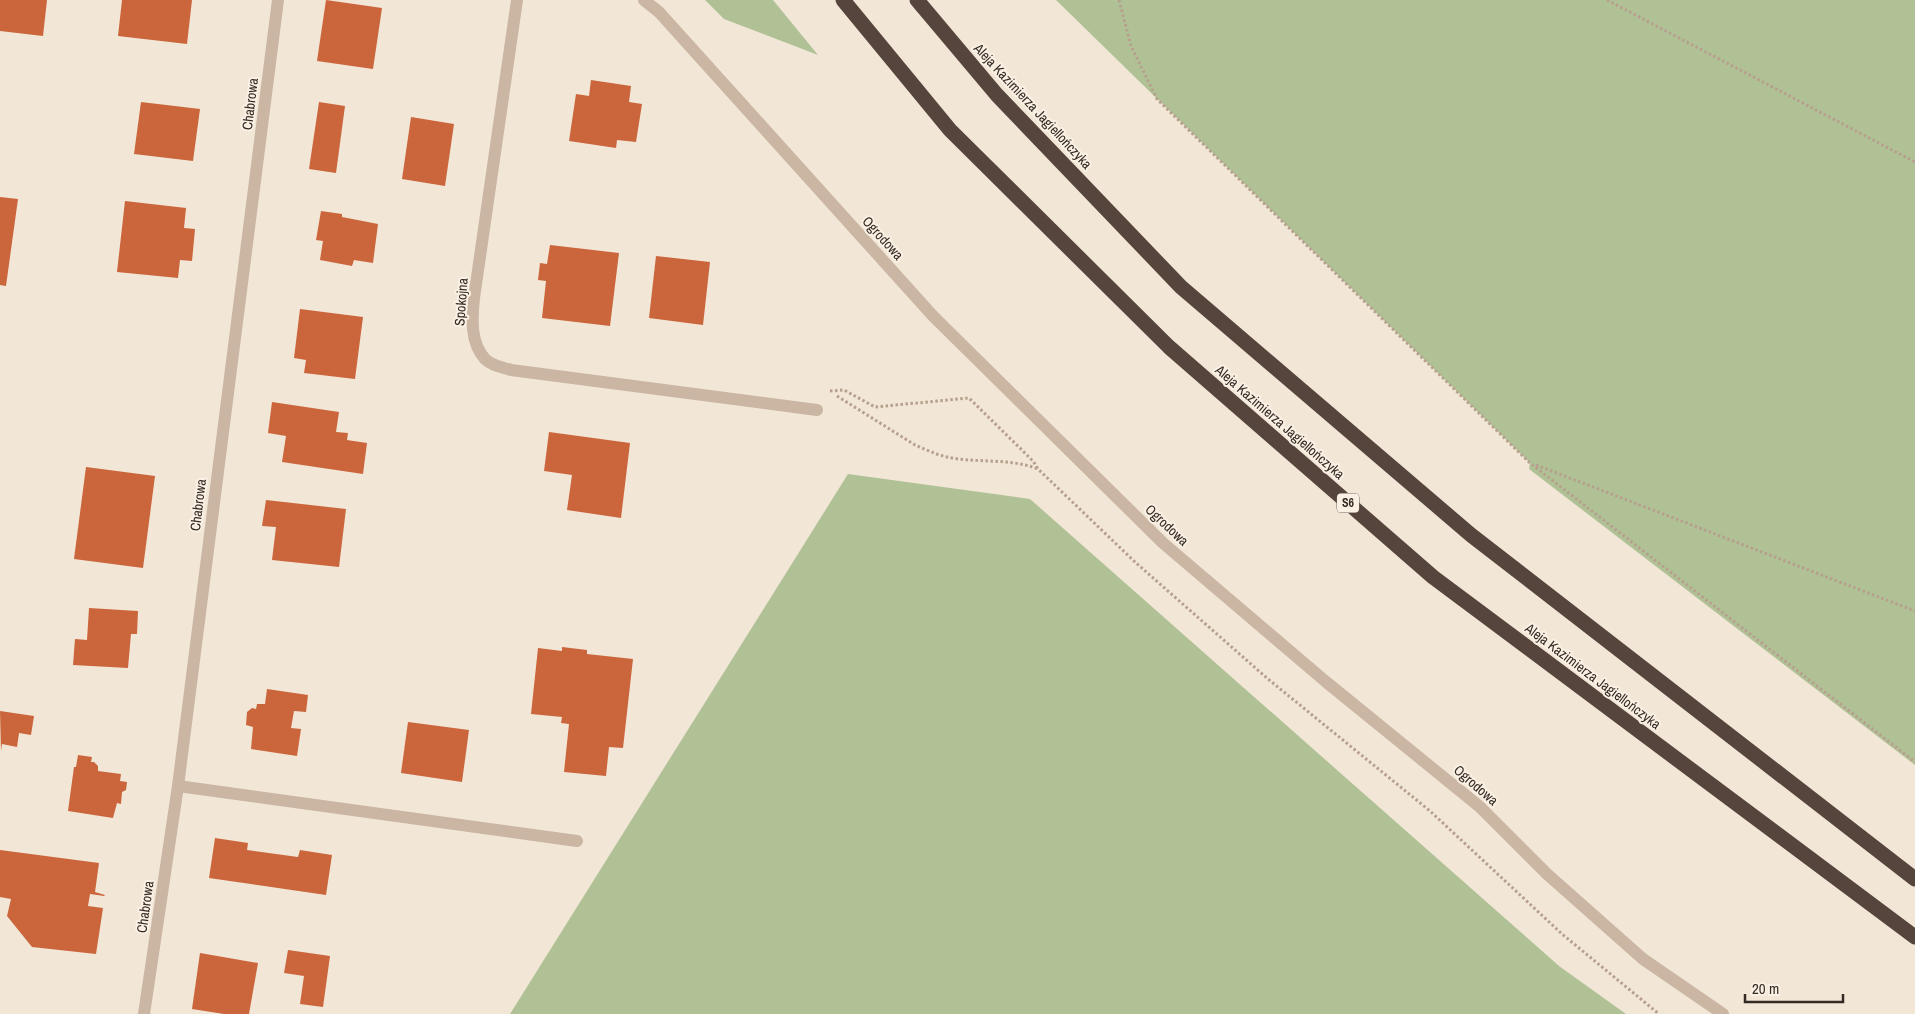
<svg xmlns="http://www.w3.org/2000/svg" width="1915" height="1014" viewBox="0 0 1915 1014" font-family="'Archivo Narrow',sans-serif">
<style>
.green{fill:#b1c196}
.building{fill:#cb653b}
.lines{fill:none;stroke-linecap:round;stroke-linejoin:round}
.path{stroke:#b6a08d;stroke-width:3;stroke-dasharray:2.5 2.5;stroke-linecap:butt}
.minor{stroke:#cab6a2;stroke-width:12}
.highway{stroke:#56453c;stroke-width:15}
.labels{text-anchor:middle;stroke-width:4;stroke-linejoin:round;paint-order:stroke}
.shield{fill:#faf0e3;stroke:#6f665e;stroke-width:1}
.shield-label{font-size:12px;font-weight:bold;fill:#342b25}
.street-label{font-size:14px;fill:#342b25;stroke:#faf0e3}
</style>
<rect width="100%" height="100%" fill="#f2e6d7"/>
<g class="green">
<polygon points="705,0 773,0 818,55 724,19"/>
<polygon points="1056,0 1915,0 1915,765 1529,469 1530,463"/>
<polygon points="848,474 1030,499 1559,966 1626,1014 510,1014"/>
</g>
<g class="building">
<polygon points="0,0 47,0 43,36 0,31"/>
<polygon points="122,0 192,0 187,44 118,36"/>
<polygon points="326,0 382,8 373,69 317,61"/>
<polygon points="591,80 631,86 629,102 642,104 636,142 617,140 616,148 569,141 576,94 589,96"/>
<polygon points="141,102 200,109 193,161 134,154"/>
<polygon points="319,102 345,106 336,173 309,169"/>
<polygon points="411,117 454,124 445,186 402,179"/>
<polygon points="0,197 18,199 6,286 0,285"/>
<polygon points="125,201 186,208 184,228 195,229 192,261 180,260 178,278 117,272"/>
<polygon points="321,211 342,214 342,217 378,224 373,263 354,260 352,266 320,260 323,241 316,240"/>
<polygon points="550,245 619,253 610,326 542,318 546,281 538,280 540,263 547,264"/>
<polygon points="656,256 710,262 703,325 649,318"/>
<polygon points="300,309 363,317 355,379 304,373 306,360 294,358"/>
<polygon points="272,402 339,412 336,432 348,433 347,440 367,443 363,474 282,462 286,436 268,433"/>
<polygon points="549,432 630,443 621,518 567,510 572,475 544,471"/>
<polygon points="86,467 155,476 143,568 74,559"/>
<polygon points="266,500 346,509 339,567 272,560 276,527 262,526"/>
<polygon points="89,608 138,611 137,634 131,634 128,668 73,665 75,639 87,640"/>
<polygon points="562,647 587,650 587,654 633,659 623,748 609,747 606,776 564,772 569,724 561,723 562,717 531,714 538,648 562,651"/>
<polygon points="267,689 308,695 306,712 294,711 291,728 301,729 297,756 251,749 253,727 246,725 247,712 252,708 256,709 257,704 265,704"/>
<polygon points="0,711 34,716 31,735 19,733 17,747 2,744 1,751"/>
<polygon points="408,722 469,730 462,782 401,773"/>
<polygon points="78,755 92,757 91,762 94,762 98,766 98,771 121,774 120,781 127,782 126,790 122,792 121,804 117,803 113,818 68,811 74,767 76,767"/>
<polygon points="215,838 248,843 247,850 298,857 300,850 332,855 326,895 209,878"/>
<polygon points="0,850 99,863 95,892 105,895 104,896 90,894 88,906 103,908 96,954 32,947 7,916 11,899 0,897"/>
<polygon points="288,950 330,956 323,1007 300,1004 304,976 284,973"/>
<polygon points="200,953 258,963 249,1014 224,1014 192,1009"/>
</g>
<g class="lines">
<g class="path">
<polyline points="1119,0 1131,46 1157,99 1530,463 1915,762"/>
<polyline points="1607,0 1915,162"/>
<polyline points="830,391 844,390 875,407 969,398 1033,461 1038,469 1135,562 1268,679 1430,811 1562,934 1659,1014"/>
<path d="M837 396 915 445C927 450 939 456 952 458 981 463 1010 458 1038 469"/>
<polyline points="1536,465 1915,611"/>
</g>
<g class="minor">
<path d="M517 0 474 298C472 319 470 342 485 359 492 366 502 367 511 370L817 410"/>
<polyline points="644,0 659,12 933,316 1163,543 1325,681 1480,807 1547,874 1643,959 1723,1014"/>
<polyline points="178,786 577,841"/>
<polyline points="144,1014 178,786 278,0"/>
</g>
<g class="highway">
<polyline points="843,0 950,130 1169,347 1433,577 1915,937"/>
<polyline points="917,0 997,95 1181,287 1471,535 1915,879"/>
</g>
</g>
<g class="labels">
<rect class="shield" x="1337" y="493.5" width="22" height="19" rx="4"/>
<g class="shield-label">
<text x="1348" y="507">S6</text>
</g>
<g class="street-label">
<text transform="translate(250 104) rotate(-83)" y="5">Chabrowa</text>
<text transform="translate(1033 106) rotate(47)" y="5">Aleja Kazimierza Jagiellończyka</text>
<text transform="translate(883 238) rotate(48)" y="5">Ogrodowa</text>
<text transform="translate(461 302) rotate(-86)" y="5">Spokojna</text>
<text transform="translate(1280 422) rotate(41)" y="5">Aleja Kazimierza Jagiellończyka</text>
<text transform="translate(198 505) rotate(-83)" y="5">Chabrowa</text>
<text transform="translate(1167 525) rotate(43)" y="5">Ogrodowa</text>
<text transform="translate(1593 676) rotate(37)" y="5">Aleja Kazimierza Jagiellończyka</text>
<text transform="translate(1476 785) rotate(41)" y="5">Ogrodowa</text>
<text transform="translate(145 907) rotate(-82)" y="5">Chabrowa</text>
</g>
</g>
<path d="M1745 994v8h98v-8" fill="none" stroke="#342b25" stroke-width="2.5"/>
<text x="1752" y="994" font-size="15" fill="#342b25" stroke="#faf0e3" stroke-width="4" paint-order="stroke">20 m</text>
</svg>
